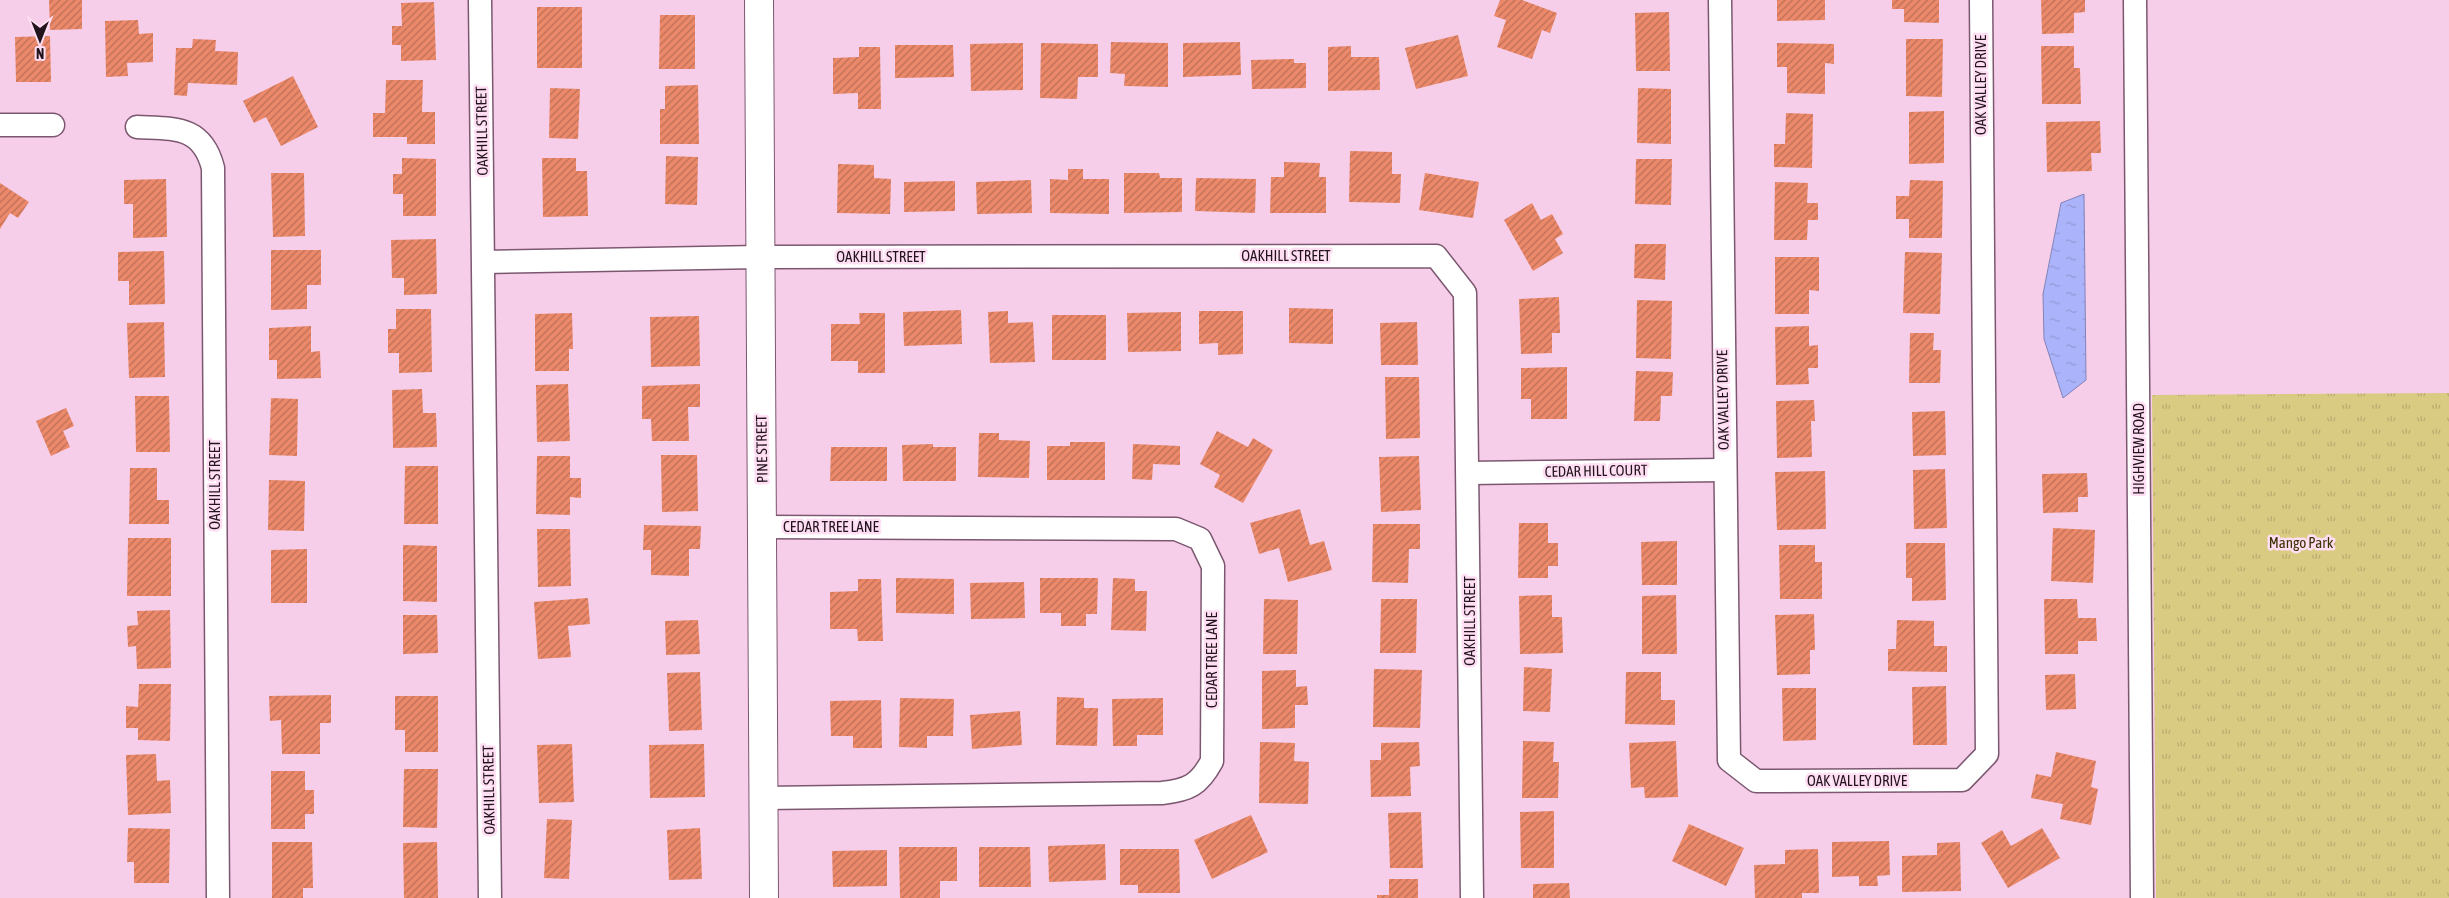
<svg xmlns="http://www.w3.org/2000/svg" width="2449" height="898" viewBox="0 0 2449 898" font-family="'Asap Condensed',sans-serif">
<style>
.grass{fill:url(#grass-tufts)}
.water{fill:url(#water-ripples);stroke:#8283b8}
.building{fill:url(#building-hatch)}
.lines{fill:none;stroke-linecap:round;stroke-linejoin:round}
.street-casing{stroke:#7b5870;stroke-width:25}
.secondary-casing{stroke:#7b5870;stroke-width:30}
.street{stroke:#fff;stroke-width:22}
.secondary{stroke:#fff;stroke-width:28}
.labels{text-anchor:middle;stroke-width:5;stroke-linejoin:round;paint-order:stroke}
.street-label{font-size:15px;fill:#22141d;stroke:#ffdef3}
.park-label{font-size:15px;fill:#393102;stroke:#ffdef3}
</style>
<defs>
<pattern id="grass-tufts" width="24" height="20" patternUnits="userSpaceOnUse" patternTransform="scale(1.25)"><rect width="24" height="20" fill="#d9cb82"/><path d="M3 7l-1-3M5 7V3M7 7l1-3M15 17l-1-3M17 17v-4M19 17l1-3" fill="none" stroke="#baad70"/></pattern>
<pattern id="water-ripples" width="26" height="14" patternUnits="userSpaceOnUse" patternTransform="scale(1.25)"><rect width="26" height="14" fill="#abb3fa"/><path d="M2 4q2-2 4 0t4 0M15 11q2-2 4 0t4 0" fill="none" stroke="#9399d6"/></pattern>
<pattern id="building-hatch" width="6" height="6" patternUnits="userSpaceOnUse" patternTransform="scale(1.25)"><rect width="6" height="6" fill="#eb896a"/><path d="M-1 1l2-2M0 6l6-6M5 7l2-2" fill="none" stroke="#be6f57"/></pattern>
</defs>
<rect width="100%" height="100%" fill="#f7cee9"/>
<polygon class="grass" points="2449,393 2449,898 2156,898 2152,395"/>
<polygon class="water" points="2084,194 2086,380 2063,398 2044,339 2043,294 2061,203"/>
<g class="building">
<polygon points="49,0 82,0 82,29 50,30"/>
<polygon points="1500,0 1522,0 1557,13 1550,33 1542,30 1532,59 1497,47 1506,20 1494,16"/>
<polygon points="1777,0 1825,0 1825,20 1777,21"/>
<polygon points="1892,0 1939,0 1939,23 1904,22 1904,9 1892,9"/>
<polygon points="2041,0 2085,0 2085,12 2074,13 2074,33 2042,34"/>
<polygon points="434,2 436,60 401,61 401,45 392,45 392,26 402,26 401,3"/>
<rect x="537" y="7" width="45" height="61"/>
<polygon points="1669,12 1670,71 1636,71 1635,13"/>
<polygon points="660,15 695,15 695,69 659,69"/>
<polygon points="138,20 139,34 153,33 153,62 127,63 128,76 106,77 105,21"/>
<polygon points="1458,35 1468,76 1416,89 1405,48"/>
<polygon points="50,36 51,82 16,82 15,37"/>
<polygon points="193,39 216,40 215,51 238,52 237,85 188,83 187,96 174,95 176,48 192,48"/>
<polygon points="1906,39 1943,39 1942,97 1906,96"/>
<polygon points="1111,42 1168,43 1168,87 1124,86 1125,74 1110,73"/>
<polygon points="1240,42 1241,75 1183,77 1183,43"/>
<polygon points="1023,43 1023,90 971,91 970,44"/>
<polygon points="1041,43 1098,44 1098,77 1078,77 1077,99 1040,98"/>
<polygon points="1777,43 1834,44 1834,64 1825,63 1825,94 1787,93 1787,67 1777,67"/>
<polygon points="895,45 953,45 954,77 895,78"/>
<polygon points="1351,46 1351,57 1379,57 1380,90 1328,91 1328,47"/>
<polygon points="2041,46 2074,46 2074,68 2080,68 2081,104 2042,104"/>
<polygon points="859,47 880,47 881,109 858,109 858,93 833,94 833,58 859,57"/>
<polygon points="1294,59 1294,63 1306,63 1306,88 1252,89 1251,60"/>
<polygon points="293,76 318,127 281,146 266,117 254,123 243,101"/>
<polygon points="386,80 423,80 422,112 435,112 435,144 407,144 407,137 373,137 373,113 385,113"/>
<polygon points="698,85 699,144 660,144 660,109 665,109 665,86"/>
<polygon points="550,88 580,89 578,139 549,138"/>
<polygon points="1638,88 1671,89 1671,144 1637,143"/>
<polygon points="1944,111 1944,163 1909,164 1909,112"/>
<polygon points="1786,113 1813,114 1812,168 1774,167 1774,144 1785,144"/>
<polygon points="2100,121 2101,153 2091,153 2092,171 2047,172 2046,122"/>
<polygon points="1350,151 1392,152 1392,174 1401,174 1400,203 1349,202"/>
<polygon points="666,156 698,157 697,205 665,204"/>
<polygon points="402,158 436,159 436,216 403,216 403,194 393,194 393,174 402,174"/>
<polygon points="542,158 576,158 576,171 587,171 588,216 543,217"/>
<polygon points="1636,159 1672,159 1671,205 1635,204"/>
<polygon points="1284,162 1320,163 1319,177 1326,177 1326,213 1270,213 1271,177 1284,177"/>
<polygon points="838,164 874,165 874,178 891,179 890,214 837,213"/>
<polygon points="1068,169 1083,169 1083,179 1109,179 1109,214 1050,213 1050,179 1068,180"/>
<polygon points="271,173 304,173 305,236 273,237"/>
<polygon points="1124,173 1159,173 1160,178 1182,178 1182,212 1124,213"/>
<polygon points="1425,173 1479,182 1473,218 1419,210"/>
<polygon points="1196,178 1256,179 1255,213 1195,211"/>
<polygon points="166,179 167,237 133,238 133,204 124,204 124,180"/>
<polygon points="1031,180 1032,213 977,214 976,182"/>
<polygon points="1910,180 1943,181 1942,238 1909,238 1909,219 1896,219 1896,196 1909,196"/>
<polygon points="955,181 955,211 904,212 904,182"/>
<polygon points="1775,182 1808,183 1807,203 1818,203 1818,220 1808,220 1807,240 1774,240"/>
<polygon points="0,183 29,202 18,218 10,213 0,229"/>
<polygon points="1532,203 1541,220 1552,214 1563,234 1555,239 1563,253 1533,271 1504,220"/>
<polygon points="436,239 437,294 404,295 404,278 392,278 391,240"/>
<polygon points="1635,244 1666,244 1665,280 1634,278"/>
<polygon points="271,250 321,250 321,285 307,285 307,309 271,310"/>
<polygon points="164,251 165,304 129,305 129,281 118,281 118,252"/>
<polygon points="1905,252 1942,253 1940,314 1903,313"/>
<polygon points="1775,257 1819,257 1819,291 1809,290 1809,314 1775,314"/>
<polygon points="1559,297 1560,333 1552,333 1552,353 1521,354 1519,299"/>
<polygon points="1637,300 1672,301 1671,359 1636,358"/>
<polygon points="1289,308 1333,309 1333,344 1289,343"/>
<polygon points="396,309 431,309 432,372 399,373 399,353 388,353 388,329 396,329"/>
<polygon points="961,310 962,344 904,346 903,312"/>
<polygon points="1008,311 1008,323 1033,322 1035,362 990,363 988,312"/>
<polygon points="1199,311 1243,311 1243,354 1218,355 1218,343 1199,344"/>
<polygon points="1181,312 1181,351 1128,352 1127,313"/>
<polygon points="572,313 573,349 569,349 569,371 535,371 535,314"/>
<polygon points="859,313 885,313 885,373 858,373 858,361 831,361 831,324 860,324"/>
<rect x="1052" y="315" width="54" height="45"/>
<polygon points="699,316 700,366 651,367 650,317"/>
<polygon points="164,322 165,377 129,378 127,323"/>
<polygon points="1417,322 1418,365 1381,365 1380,323"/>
<polygon points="311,326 311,352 320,351 321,378 277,379 277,360 269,360 269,328"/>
<polygon points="1809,326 1809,346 1818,345 1818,368 1808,368 1809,384 1776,385 1775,327"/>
<polygon points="1910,333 1934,333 1933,350 1941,350 1940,383 1909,383"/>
<polygon points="1567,367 1567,419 1531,419 1531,399 1521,399 1521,368"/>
<polygon points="1636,371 1673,372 1672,396 1661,396 1660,421 1634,421"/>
<polygon points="1385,377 1419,377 1420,438 1386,439"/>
<polygon points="568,384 570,441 537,442 536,385"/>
<polygon points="700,384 700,407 688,407 689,441 652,441 651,419 642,419 642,386"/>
<polygon points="422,389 423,413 436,413 437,447 393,448 392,390"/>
<polygon points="135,396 169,396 170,452 136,452"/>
<polygon points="271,398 298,399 297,456 269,455"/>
<polygon points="1814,400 1815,421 1811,421 1812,457 1777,458 1776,401"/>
<polygon points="66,408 74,426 63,431 70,447 51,456 36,421"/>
<polygon points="1945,411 1946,455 1913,456 1912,412"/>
<polygon points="1217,431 1248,447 1253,438 1273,450 1243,503 1214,487 1220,475 1200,464"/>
<polygon points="979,433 999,433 999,440 1030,441 1029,478 978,477"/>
<polygon points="1070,442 1105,442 1105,480 1047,480 1047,446 1070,446"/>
<polygon points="933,444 933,447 956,447 956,481 903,481 902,445"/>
<polygon points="1133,444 1180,446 1180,465 1153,464 1152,480 1132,479"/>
<polygon points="831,447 887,447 887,481 830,481"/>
<polygon points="661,455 697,455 698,511 662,512"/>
<polygon points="537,456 570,456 570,478 581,478 581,498 570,497 570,515 536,514"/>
<polygon points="1419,456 1421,510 1381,512 1379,457"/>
<polygon points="405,466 438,466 438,524 404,524"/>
<polygon points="130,468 157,468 157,500 169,500 169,524 129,524"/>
<polygon points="1945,469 1947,528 1914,529 1913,470"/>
<polygon points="1825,471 1826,529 1777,530 1775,472"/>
<polygon points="2087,473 2088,497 2078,497 2078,512 2043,513 2042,474"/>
<polygon points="269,480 305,481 304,531 268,530"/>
<polygon points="1300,509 1310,545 1324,541 1332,570 1288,582 1279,548 1259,554 1250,523"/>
<polygon points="1519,523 1548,523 1548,543 1558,543 1558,566 1548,566 1548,578 1518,578"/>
<polygon points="1373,524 1420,524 1420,549 1409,549 1408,583 1372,582"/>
<polygon points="644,525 701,526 700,549 689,549 689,576 651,575 651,550 643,550"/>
<polygon points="2053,528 2095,530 2093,583 2051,581"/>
<polygon points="537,529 570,529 571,586 538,587"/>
<polygon points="128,538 171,538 171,596 127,596"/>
<polygon points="1677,541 1677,585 1642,585 1641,542"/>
<polygon points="1906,543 1945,543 1946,600 1912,601 1912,578 1906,578"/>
<polygon points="403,545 437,546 437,602 403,601"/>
<polygon points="1779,545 1815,545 1815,562 1822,562 1822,599 1780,599"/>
<polygon points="307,549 307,603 271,603 271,550"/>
<polygon points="896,578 954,579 954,614 896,613"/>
<polygon points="1040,578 1098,578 1097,614 1086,614 1086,626 1061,626 1061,613 1040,613"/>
<polygon points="1113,578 1135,579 1135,591 1147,591 1146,631 1111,630"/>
<polygon points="858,579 881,579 883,641 858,641 857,629 830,629 830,592 858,591"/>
<polygon points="1024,582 1025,618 971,619 970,583"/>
<polygon points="1552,595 1552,617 1562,617 1563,653 1520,654 1519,596"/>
<polygon points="1676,595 1677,654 1642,654 1642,596"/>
<polygon points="588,598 590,624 568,626 571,657 538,659 534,602"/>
<polygon points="1264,599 1298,600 1297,654 1263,654"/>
<polygon points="1381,599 1417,599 1416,653 1380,653"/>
<polygon points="2044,599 2077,599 2078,618 2096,618 2097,641 2078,641 2078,654 2045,654"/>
<polygon points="170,610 171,668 137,669 136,646 128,647 127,626 138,625 137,611"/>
<polygon points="1814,614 1815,650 1810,650 1810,674 1777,675 1775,615"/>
<polygon points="403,615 437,615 438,653 403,654"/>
<polygon points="698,620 700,654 666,655 665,621"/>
<polygon points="1897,620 1934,621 1934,646 1947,646 1947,672 1888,671 1888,649 1896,649"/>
<polygon points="1524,667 1552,669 1550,712 1523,711"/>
<polygon points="1374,669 1422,670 1420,728 1373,727"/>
<polygon points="1296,670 1296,687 1307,686 1308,705 1295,705 1295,728 1262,729 1262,671"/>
<polygon points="700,672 702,730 669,731 667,673"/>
<polygon points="1626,672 1661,672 1661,700 1675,700 1675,725 1625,724"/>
<polygon points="2075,674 2076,709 2046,710 2045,675"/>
<polygon points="139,684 171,684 170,741 138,740 138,728 126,728 126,706 138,707"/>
<polygon points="1946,686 1947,745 1913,745 1912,687"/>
<polygon points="1782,688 1816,688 1816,740 1783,741"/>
<polygon points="331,695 331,723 320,723 320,754 282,754 281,720 270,721 269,696"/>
<polygon points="395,696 438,696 438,752 405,752 405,730 395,730"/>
<polygon points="1057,697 1084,698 1084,708 1098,708 1097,746 1056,745"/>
<polygon points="900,698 954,699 953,736 927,736 927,748 899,747"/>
<polygon points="1163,698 1163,735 1137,735 1137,746 1113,746 1112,699"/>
<polygon points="881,700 882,748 853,748 853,736 831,736 830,701"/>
<polygon points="1020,711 1022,745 972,749 970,715"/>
<polygon points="1523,741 1554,742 1553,762 1559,762 1558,798 1522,798"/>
<polygon points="1676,741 1678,797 1645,798 1644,787 1631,788 1629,743"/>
<polygon points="1260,742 1295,743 1294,761 1309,762 1308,804 1259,803"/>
<polygon points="1419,742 1420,766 1410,767 1411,796 1371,797 1370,760 1381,760 1381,743"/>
<polygon points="572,744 574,802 539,803 537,745"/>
<polygon points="704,744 705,797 650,798 649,745"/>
<polygon points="2056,752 2096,761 2091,787 2098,789 2091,825 2060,819 2063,804 2031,798 2036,774 2051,777"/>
<polygon points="156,754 157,781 170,780 171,813 128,815 126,755"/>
<polygon points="404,769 438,769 437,828 403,827"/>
<polygon points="271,771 305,771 305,790 314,790 314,814 305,814 305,829 271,829"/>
<polygon points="1554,811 1554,868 1521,868 1520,812"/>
<polygon points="1421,812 1423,868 1390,868 1388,813"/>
<polygon points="1251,815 1268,852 1212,879 1194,840"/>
<polygon points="547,819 572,820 569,879 544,878"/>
<polygon points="1689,824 1744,848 1726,886 1672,861"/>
<polygon points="128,828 170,829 169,883 134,883 134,862 127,862"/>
<polygon points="700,828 702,879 669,880 667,830"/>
<polygon points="2042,828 2060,858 2008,888 1981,843 2002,830 2011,846"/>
<polygon points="1889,841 1890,875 1877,876 1878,886 1859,886 1859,876 1832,877 1832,842"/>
<polygon points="272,842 312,842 313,888 303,888 303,898 272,898"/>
<polygon points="437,842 438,898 404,898 403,843"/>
<polygon points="1960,842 1961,891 1902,892 1902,856 1937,855 1937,843"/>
<polygon points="1105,844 1106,880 1049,882 1048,846"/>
<polygon points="899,847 957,847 957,881 940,881 940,898 900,898"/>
<polygon points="979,847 1030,847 1031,887 979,887"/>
<polygon points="1120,849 1179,849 1180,893 1138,893 1138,885 1120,885"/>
<polygon points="1818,849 1819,893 1802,893 1802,898 1755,898 1754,865 1785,864 1785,850"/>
<polygon points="887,850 887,886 833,887 832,851"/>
<polygon points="1389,879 1418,879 1418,898 1377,898 1377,895 1389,895"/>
<polygon points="1569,883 1570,898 1533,898 1533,884"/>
</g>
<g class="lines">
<g class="street-casing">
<g id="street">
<polyline points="480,0 490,898"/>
<polyline points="1720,0 1729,760 1756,781 1962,780 1987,754 1981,0"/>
<polyline points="2135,0 2142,898"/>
<polyline points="0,125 53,125"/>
<path d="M137 127C174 129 202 125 213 168L218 898"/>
<polyline points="484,262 759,257 1436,256 1465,293 1472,898"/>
<polyline points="1468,473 1724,470"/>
<path d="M764 527 1176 529 1200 539 1213 566 1212 761C1199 785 1189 790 1162 793L764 798"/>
</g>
</g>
<g class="secondary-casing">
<path id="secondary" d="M759 0C759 299 764 599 764 898"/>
</g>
<use href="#street" class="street"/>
<use href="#secondary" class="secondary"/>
</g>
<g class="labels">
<g class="street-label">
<text transform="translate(1981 85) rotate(-90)" y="5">OAK VALLEY DRIVE</text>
<text transform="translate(482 131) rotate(-91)" y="5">OAKHILL STREET</text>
<text x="1286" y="261">OAKHILL STREET</text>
<text x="881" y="262">OAKHILL STREET</text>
<text transform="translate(1723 400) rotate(-91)" y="5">OAK VALLEY DRIVE</text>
<text transform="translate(762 449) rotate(-91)" y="5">PINE STREET</text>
<text transform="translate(2139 449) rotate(-90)" y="5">HIGHVIEW ROAD</text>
<text transform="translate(1596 471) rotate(-1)" y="5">CEDAR HILL COURT</text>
<text transform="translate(215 485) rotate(-90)" y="5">OAKHILL STREET</text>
<text x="831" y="532">CEDAR TREE LANE</text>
<text transform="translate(1470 621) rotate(-90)" y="5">OAKHILL STREET</text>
<text transform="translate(1212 660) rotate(-90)" y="5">CEDAR TREE LANE</text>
<text x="1857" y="786">OAK VALLEY DRIVE</text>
<text transform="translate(489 790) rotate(-91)" y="5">OAKHILL STREET</text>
</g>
<g class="park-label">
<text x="2301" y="548">Mango Park</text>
</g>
</g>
<g transform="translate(40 40) rotate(180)" stroke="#ffdef3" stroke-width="4" paint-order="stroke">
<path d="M0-4L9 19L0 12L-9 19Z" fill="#22141d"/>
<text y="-8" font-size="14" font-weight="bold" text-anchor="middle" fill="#22141d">N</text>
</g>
</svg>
